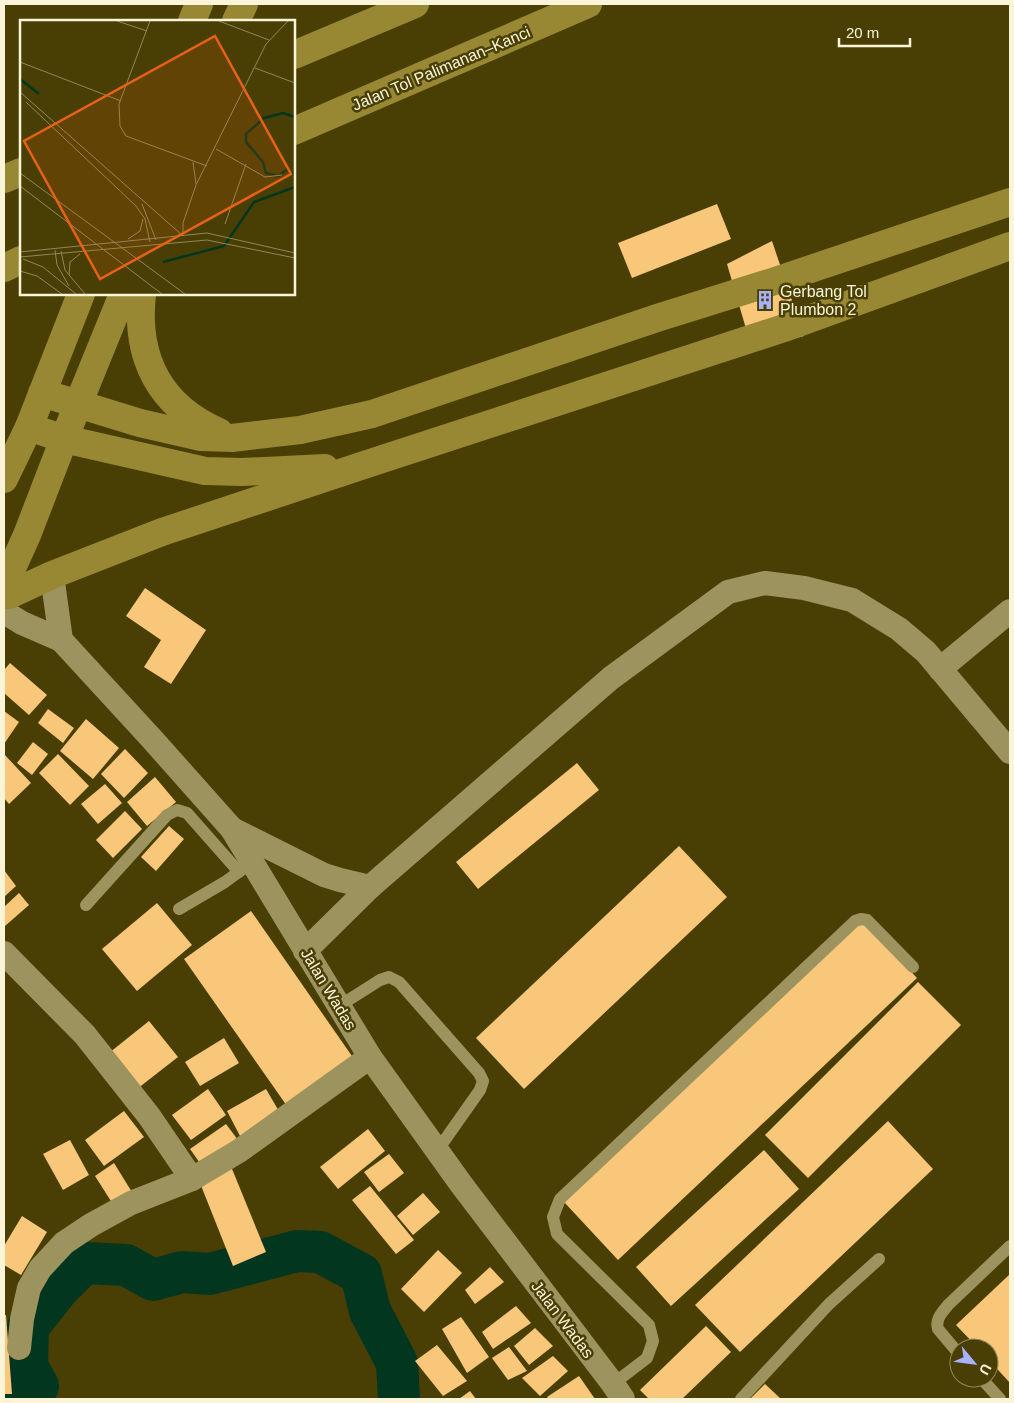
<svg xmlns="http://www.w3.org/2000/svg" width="1014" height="1403" viewBox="0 0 1014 1403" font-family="Helvetica,sans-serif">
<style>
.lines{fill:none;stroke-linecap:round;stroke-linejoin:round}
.river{stroke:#02361f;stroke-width:42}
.building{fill:#f8c779}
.lane{stroke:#9d935e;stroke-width:12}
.street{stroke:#9d935e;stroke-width:24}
.highway{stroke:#988833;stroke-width:28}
.labels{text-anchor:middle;stroke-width:5;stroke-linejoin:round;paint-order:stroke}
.street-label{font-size:16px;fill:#faf4d9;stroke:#493f04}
.poi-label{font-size:16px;fill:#faf4d9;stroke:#493f04;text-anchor:start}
.inset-river{fill:none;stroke:#02361f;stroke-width:2.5}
.inset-road{fill:none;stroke:#908759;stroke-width:1}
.view{fill:#e96116;fill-opacity:0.15;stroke:#e96116;stroke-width:2.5}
.inset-edge{fill:none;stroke:#faf4d9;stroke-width:2.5}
</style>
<rect width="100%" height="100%" fill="#493f04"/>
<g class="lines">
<polyline class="river" points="22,1399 38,1386 27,1366 28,1327 58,1289 84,1263 126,1265 153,1280 182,1272 210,1274 297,1251 320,1252 361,1274 370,1311 397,1363 399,1399"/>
</g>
<g class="building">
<polygon points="717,204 731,239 632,278 618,243"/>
<polygon points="772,241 804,336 752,349 727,264"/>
<polygon points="145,588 206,630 171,684 144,667 161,640 126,616"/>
<polygon points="10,663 47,695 29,715 4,693 4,670"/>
<polygon points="48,709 74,728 63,743 38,723"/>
<polygon points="4,711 19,722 4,744"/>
<polygon points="86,719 119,748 93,779 60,751"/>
<polygon points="33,742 48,754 32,775 17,763"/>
<polygon points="125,749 148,773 124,798 101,774"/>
<polygon points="4,754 31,783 9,804 4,798"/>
<polygon points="58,754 89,786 70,805 39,773"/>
<polygon points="577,763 599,790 478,889 456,862"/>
<polygon points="155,777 176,802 147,826 127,802"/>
<polygon points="105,784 122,803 98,824 81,804"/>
<polygon points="125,811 142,829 113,858 96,840"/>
<polygon points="169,826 184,839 156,871 141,857"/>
<polygon points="679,846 727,897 524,1089 476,1038"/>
<polygon points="4,870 16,886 4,897"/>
<polygon points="19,893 29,905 5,926 4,924 4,907"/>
<polygon points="157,903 192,945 137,991 102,949"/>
<polygon points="251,911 354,1059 287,1106 184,959"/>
<polygon points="863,920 917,978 618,1260 564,1202"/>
<polygon points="918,982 961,1025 808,1178 765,1135"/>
<polygon points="149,1021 178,1057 137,1089 109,1053"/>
<polygon points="224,1038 239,1063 200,1086 185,1062"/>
<polygon points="208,1089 226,1115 191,1140 172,1115"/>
<polygon points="266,1089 280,1113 240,1136 227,1111"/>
<polygon points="124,1111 144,1137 104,1166 85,1140"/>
<polygon points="888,1121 933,1169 740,1352 695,1305"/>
<polygon points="226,1124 238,1140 202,1166 190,1149"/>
<polygon points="368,1129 385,1151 338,1189 320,1167"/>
<polygon points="70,1140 89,1175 63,1190 43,1154"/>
<polygon points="764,1150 799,1189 671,1306 636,1267"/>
<polygon points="389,1154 404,1173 379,1192 364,1172"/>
<polygon points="114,1163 135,1197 116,1209 95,1176"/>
<polygon points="230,1164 266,1252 233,1266 198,1178"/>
<polygon points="370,1186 414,1240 396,1254 352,1200"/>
<polygon points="423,1193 440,1212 413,1235 397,1216"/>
<polygon points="22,1216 47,1232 21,1275 4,1265 4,1246"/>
<polygon points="438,1250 462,1273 424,1312 401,1289"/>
<polygon points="490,1267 504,1282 475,1304 465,1290"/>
<polygon points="1010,1274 1010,1383 989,1360 989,1348 978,1348 956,1325"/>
<polygon points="516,1306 531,1323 493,1349 482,1332"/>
<polygon points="4,1315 6,1315 12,1394 4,1394"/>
<polygon points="461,1317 489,1357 467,1373 442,1329"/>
<polygon points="706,1326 731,1352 682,1399 649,1399 640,1390"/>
<polygon points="535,1328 553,1346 529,1365 514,1346"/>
<polygon points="437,1345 467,1381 443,1396 415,1361"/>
<polygon points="509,1347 527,1371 508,1380 492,1358"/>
<polygon points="553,1356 568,1371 540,1396 522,1378"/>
<polygon points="579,1376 595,1399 549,1399 547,1397"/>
<polygon points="765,1384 781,1399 750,1399"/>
<polygon points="470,1391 476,1399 459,1399"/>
</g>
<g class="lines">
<g class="lane">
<polyline points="86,905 167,815 177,810 187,813 239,872"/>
<polyline points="179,909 225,882 244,868"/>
<polyline points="339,1006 380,980 389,977 399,982 479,1073 483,1081 480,1090 437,1151"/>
<path d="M959 1354 938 1329C935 1319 942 1313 948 1305L1010 1246"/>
<polyline points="981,1378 1000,1399"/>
<polyline points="613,1384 647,1358 653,1341 649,1325 557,1234 553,1217 560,1199 855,921 861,919 867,920 913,967"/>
<polyline points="741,1399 829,1304 879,1259"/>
</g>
<g class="street">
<polyline points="52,575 61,640"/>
<polyline points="4,612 22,623 61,640 152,739 232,829 370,1057 461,1184 613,1384 623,1399"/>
<polyline points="940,669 1010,611"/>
<polyline points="232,829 324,875 340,880 370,887"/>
<polyline points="305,951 370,887 611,678 728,592 765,583 804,588 852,600 899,629 926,652 1010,752"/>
<polyline points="4,953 85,1035 149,1116 192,1179"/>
<polyline points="19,1348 22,1319 29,1288 40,1269 64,1243 91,1225 131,1203 192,1179 239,1151 370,1057"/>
</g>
<g class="highway">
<polyline points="192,21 199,4"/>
<polyline points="236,21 244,4"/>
<polyline points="294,55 415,4"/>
<polyline points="294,131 588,4"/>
<polyline points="4,179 21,172"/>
<polyline points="4,268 21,260"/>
<path d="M142 294C135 357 159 406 219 432"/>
<polyline points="42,393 140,423 201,437 232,438 300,430 372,414 657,318 772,282 1010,202"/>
<polyline points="29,427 64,439 205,471 242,472 325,468"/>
<polyline points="4,479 29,427 81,294"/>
<polyline points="4,586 27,535 64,439 123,294"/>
<polyline points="4,595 9,595 52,575 162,532 364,465 784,328 1010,246"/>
</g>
</g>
<defs>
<g id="building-bare" transform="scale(1.5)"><path d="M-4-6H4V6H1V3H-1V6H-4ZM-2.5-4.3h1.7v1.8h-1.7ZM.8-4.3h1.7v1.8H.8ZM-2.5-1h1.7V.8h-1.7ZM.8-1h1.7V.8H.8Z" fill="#a7b1fc" stroke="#493f04" stroke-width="2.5" paint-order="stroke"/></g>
</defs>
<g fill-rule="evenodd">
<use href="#building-bare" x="765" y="300"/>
</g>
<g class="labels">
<g class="street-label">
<text transform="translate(441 68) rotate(-23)" y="6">Jalan Tol Palimanan–Kanci</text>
<text transform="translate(329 989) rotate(59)" y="6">Jalan Wadas</text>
<text transform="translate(563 1319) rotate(53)" y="6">Jalan Wadas</text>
</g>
<g class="poi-label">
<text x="780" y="297">Gerbang Tol<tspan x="780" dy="18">Plumbon 2</tspan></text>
</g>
</g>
<g transform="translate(20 20)">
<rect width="275" height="275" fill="#493f04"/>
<path class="inset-river" d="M0 59 19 74M275 97 263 93 244 98 226 114V122L243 142 246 153 259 156 266 150 275 155M143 242 204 226 234 182 275 167"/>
<path class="inset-road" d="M97 1 127 11M130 1 99 84 100 106 106 116 187 146M199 1 249 20M0 42 101 81M235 48 275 63M0 72 162 215M6 82 116 186 125 199 130 222M196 129 245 157 262 155M173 142 176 164M0 153 165 274M0 166 142 274M122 184 136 220M205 204 226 144M163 214V203L176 165 246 24 268 1M108 219 120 211 123 199M35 230 37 245 49 266M41 231 45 250 65 274M0 232 187 213 275 233M0 237 187 220 275 238M3 239 23 247 56 274M0 251 17 256 42 274M49 255 50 242 60 234"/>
<path class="view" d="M195 16 271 154 80 259 4 121Z"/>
<rect width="275" height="275" class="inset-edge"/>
</g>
<rect width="1014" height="1403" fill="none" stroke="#faf4d9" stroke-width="10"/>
<g transform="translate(974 1363) rotate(119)"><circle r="24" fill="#493f04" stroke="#908759"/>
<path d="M0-4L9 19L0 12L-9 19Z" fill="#a7b1fc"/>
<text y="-8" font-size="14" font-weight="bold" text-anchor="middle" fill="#faf4d9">U</text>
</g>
<path d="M839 38v8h71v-8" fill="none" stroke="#faf4d9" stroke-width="2.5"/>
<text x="846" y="38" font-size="15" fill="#faf4d9" stroke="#493f04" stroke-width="4" paint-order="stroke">20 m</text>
</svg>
